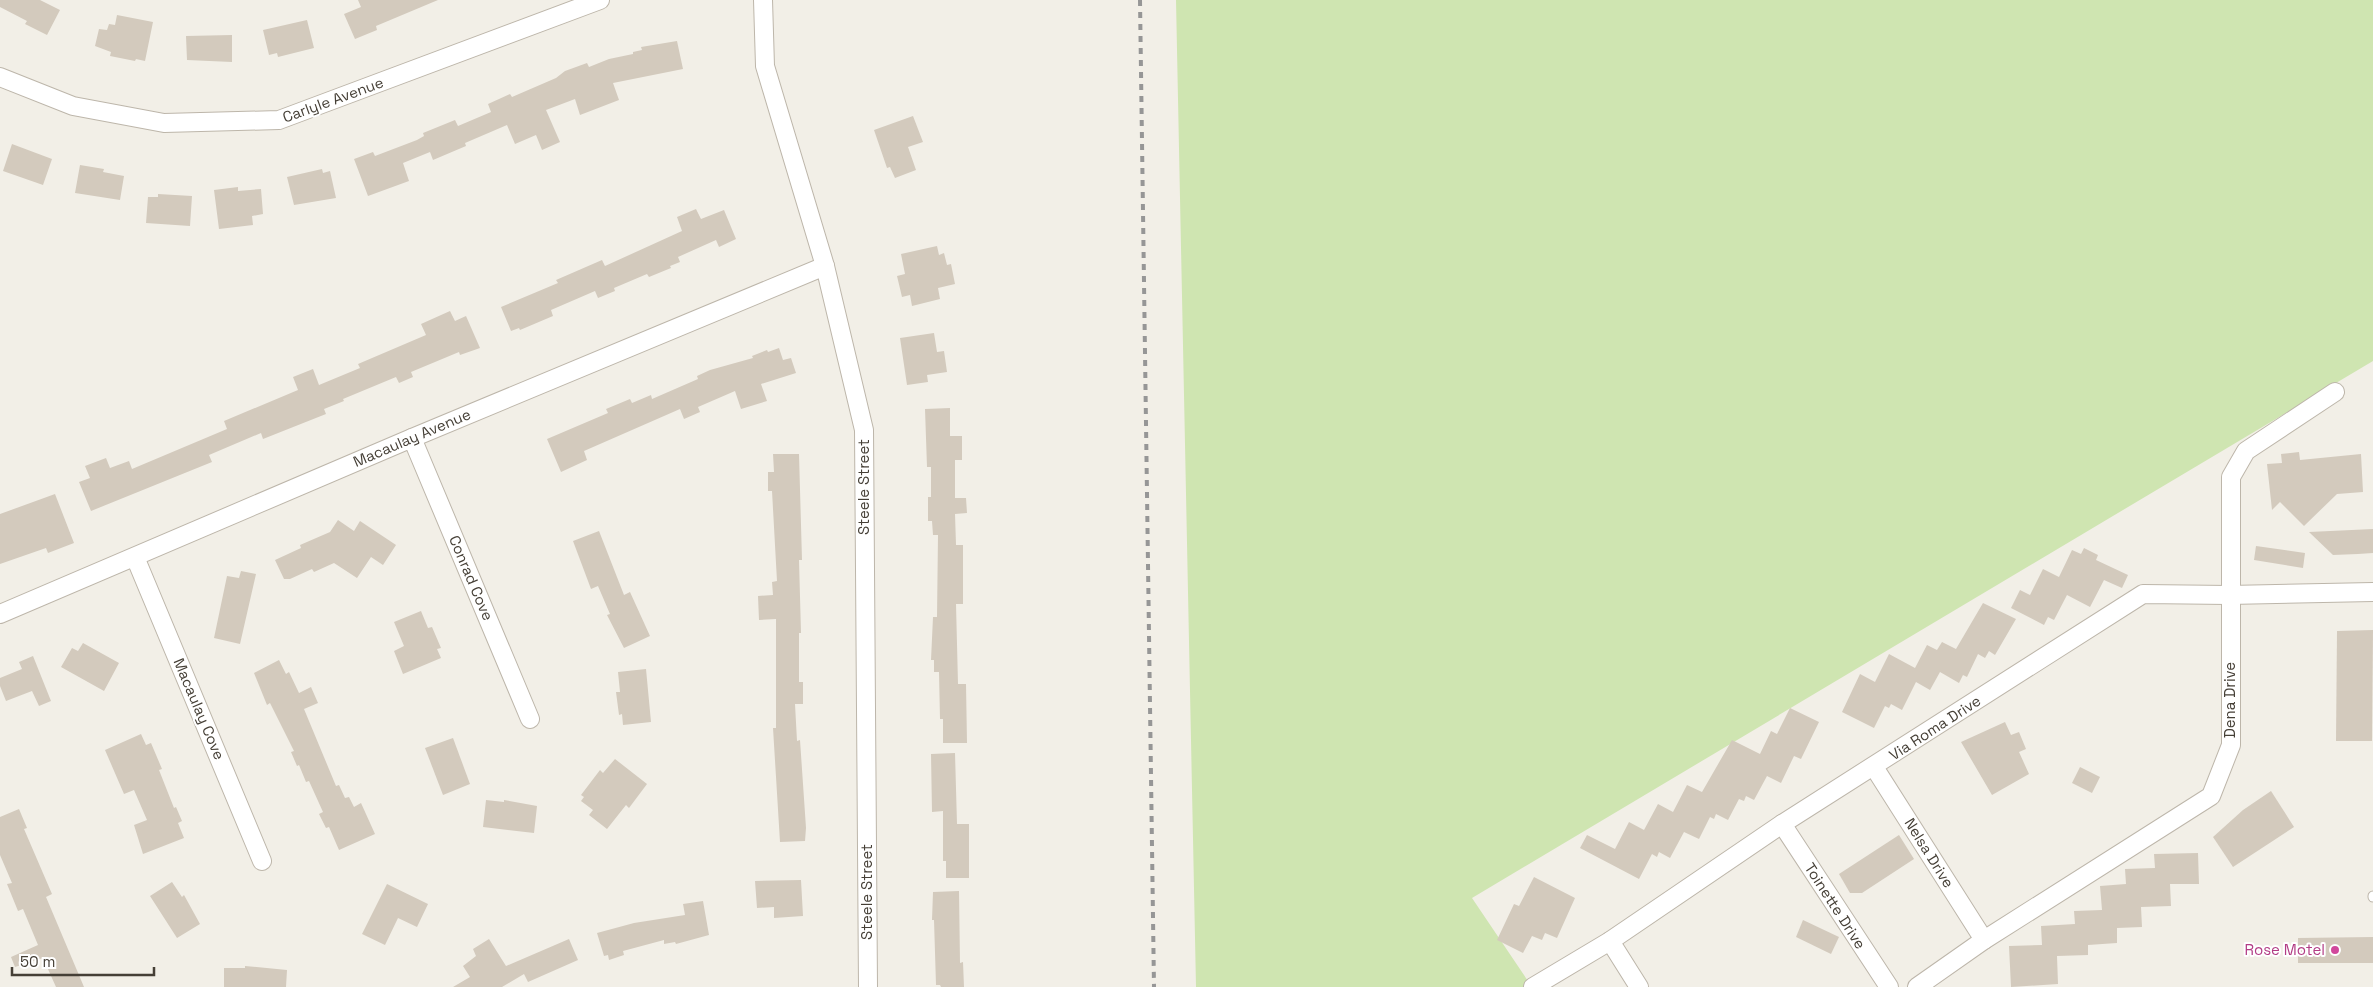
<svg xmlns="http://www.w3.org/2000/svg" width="2373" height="987" viewBox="0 0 2373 987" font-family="'Space Grotesk',sans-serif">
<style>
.green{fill:#cfe5b1}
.building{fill:#d3cabd}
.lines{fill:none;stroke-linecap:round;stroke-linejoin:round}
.service-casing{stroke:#bdb6aa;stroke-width:11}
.minor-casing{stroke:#bdb6aa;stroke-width:20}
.service{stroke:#fff;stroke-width:9}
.minor{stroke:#fff;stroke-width:18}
.rail{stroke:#969696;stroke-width:4;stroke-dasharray:6 6;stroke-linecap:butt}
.hotel-dot{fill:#d1479c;stroke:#fff;stroke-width:2}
.labels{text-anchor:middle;stroke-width:4;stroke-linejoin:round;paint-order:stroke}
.street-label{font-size:15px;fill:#453f36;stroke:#fff}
.hotel-label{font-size:15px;fill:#b23c85;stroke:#fff;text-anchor:end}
</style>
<rect width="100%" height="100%" fill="#f2efe7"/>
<polygon class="green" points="1176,0 2373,0 2373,361 1472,898 1532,987 1196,987"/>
<g class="building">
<polygon points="0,0 40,0 60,10 47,35 25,24 27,21 0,7"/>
<polygon points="358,0 438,0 376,26 377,30 355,39 344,14 361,7"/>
<polygon points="117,15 153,22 145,61 136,59 135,61 110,56 111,52 95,46 99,29 107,30 109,24 115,25"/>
<polygon points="307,20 314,48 278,57 277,53 269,55 263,30"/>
<polygon points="232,35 232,62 187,60 186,36"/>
<polygon points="677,41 683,69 613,83 619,100 580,115 575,99 546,110 560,142 542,150 536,135 515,144 507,125 465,143 466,146 433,160 430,152 403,163 409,181 368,196 354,159 373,152 375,156 417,140 424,136 423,133 455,120 458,126 491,112 488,104 510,94 512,97 556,78 565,71 587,63 589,67 609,59 633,54 633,52 642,50 641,47"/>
<polygon points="913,116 923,142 908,147 916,170 895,178 890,167 887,168 874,130"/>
<polygon points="12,144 52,159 43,185 3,171"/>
<polygon points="80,165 104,169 103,172 124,176 120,200 75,193"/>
<polygon points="322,169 323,173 330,171 336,198 294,205 287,177"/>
<polygon points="238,187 238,191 261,189 263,214 252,216 253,225 219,229 214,190"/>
<polygon points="158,194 192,196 190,226 146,223 148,197 158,197"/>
<polygon points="696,209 701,219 724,210 736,239 719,247 716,240 678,257 680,262 670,266 671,268 649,277 647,274 614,288 615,291 598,298 595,291 551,310 553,316 520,330 519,328 511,331 501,307 558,283 556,280 602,260 605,266 682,231 677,217"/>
<polygon points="937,246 939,255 944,253 947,265 951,264 955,284 938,288 940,299 912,306 910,295 902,297 897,276 905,274 901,254"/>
<polygon points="450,311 455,321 466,316 480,348 460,355 459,352 411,372 413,377 399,383 396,377 343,399 344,401 324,409 326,414 263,439 261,433 209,455 212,462 91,511 79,482 90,478 85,466 106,458 110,468 129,461 132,469 227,429 224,421 298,390 293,377 313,369 319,385 360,368 358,364 426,335 421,324"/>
<polygon points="934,333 937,352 944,351 947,372 927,375 928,382 907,385 900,338"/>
<polygon points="779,348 783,360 791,358 796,373 761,384 767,401 741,409 735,391 698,407 700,412 684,419 680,409 584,451 587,460 561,472 547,439 608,413 606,409 630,399 632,403 651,395 652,399 698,379 697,376 710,370 753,358 752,356 767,350 768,352"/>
<polygon points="950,408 950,436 962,436 962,460 955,460 955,498 966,498 967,513 955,514 956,545 963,545 963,604 956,604 958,684 966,684 967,743 943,743 943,719 940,719 939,672 934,672 934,660 931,660 933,617 937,617 938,535 933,535 932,521 928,521 928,497 931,497 931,467 927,467 925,409"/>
<polygon points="2299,452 2300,460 2361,454 2363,492 2337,494 2304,526 2280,502 2272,510 2267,464 2282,463 2281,454"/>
<polygon points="773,454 799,454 802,560 799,560 801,633 799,633 799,682 803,682 803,704 795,704 797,741 800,740 806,828 805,841 780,842 773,728 776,728 776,619 759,620 758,596 773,595 772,582 777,581 772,491 768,491 768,472 774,472"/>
<polygon points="55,494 74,543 48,553 46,548 0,564 0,514"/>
<polygon points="338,520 354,531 360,521 396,545 383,565 371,557 357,578 334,563 314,572 312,569 290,579 284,579 275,560 301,548 300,545 330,532"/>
<polygon points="2373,529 2373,553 2358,554 2333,555 2309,532"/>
<polygon points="599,531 624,595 630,592 650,636 624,648 607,615 610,614 598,586 591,589 573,541"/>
<polygon points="2256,546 2305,553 2303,568 2254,560"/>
<polygon points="2084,548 2098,555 2096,560 2128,575 2122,588 2104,580 2090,607 2067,595 2054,620 2048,617 2044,625 2011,608 2020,590 2030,595 2043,569 2059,577 2072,550 2081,554"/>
<polygon points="241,571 256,574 240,644 214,638 227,576 239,578"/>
<polygon points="1983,603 2016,619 1995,655 1989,651 1985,658 1978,654 1967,677 1963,675 1959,683 1940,672 1930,690 1916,682 1902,710 1891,704 1889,708 1885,706 1874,728 1842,712 1860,674 1875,682 1889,654 1915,668 1927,645 1937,650 1942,642 1956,649"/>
<polygon points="421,611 428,628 432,627 441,648 437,649 441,658 403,674 394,651 404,646 394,622"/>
<polygon points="2373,630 2372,741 2336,741 2337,631"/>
<polygon points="83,643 119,663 104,691 61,667 72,648 78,651"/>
<polygon points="33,656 51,701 39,706 32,691 6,701 0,686 0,678 22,669 19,662"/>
<polygon points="279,660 286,674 289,672 299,693 311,687 318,703 304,709 336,786 339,785 345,798 349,797 354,807 361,803 375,834 339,850 329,827 326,828 319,814 323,812 309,781 306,782 299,765 297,766 291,752 294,751 270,703 267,705 254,673"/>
<polygon points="646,669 651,722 623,725 622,714 619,715 616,692 620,692 618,672"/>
<polygon points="1790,708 1819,722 1801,759 1794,756 1781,783 1767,776 1754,800 1746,796 1744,801 1739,799 1728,820 1716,814 1714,819 1710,817 1699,839 1684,832 1670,858 1659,852 1657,857 1652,854 1639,879 1580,848 1587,835 1615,849 1629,822 1644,830 1658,804 1673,812 1687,785 1702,792 1732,740 1760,754 1771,731 1777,734"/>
<polygon points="2005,722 2011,735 2019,732 2026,749 2019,752 2029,774 1992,795 1961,742"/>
<polygon points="141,734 146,745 151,743 162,769 159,770 174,808 176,807 182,821 178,823 184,838 143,854 134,825 147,820 134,790 124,794 105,750"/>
<polygon points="453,738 470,784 443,795 425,748"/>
<polygon points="955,753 957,824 969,824 969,878 946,878 946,861 943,861 943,811 932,812 931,754"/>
<polygon points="615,759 647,784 629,808 626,805 607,829 589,815 593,810 581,801 584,797 581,795 600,770 603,773"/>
<polygon points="2080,767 2100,777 2092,793 2072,783"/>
<polygon points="2271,791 2294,827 2233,867 2213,837 2243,810"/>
<polygon points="486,800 504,802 504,800 537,806 534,833 483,827"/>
<polygon points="19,809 27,828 24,829 52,894 46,897 84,987 56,987 43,958 15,967 11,957 38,945 23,909 18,911 7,884 12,883 0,855 0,817"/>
<polygon points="1899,835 1914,859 1862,893 1850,893 1839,874"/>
<polygon points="2198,853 2199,884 2170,884 2171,906 2141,907 2142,927 2117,928 2117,943 2088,945 2088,955 2057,956 2058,984 2011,987 2009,946 2042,945 2041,926 2075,924 2074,911 2102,910 2100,886 2126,884 2125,869 2155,868 2154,854"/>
<polygon points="1534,877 1575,898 1557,938 1545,933 1542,940 1532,936 1523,953 1497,940 1514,904 1519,906"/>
<polygon points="801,880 803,916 774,918 774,907 757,908 755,881"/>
<polygon points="172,882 182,897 184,895 200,924 177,938 150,896"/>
<polygon points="387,884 428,904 417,927 398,918 385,945 362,934"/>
<polygon points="959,891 960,963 963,962 964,987 941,987 940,985 936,985 934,920 932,920 933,892"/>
<polygon points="703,901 709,935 676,944 675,942 664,944 664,940 623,951 624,955 609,960 608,955 604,956 597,933 634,923 685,915 683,904"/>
<polygon points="1803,920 1839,937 1831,954 1796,937"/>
<polygon points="2373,937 2373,963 2298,963 2298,938"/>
<polygon points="489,939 506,966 569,939 578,960 528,982 524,974 502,987 453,987 470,977 463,966 476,956 473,949"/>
<polygon points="245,966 287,970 286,987 224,987 224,968 245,968"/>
</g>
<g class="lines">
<g class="service-casing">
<polyline id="service" points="2373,896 2373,897"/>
</g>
<g class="minor-casing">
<g id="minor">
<polyline points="763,0 765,66 825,266 864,430 868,987"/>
<polyline points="0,77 73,106 164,123 279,120 600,0"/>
<polyline points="412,438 530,719"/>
<polyline points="135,557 262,861"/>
<polyline points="0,614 412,438 825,266"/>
<polyline points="1874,767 1984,940"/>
<polyline points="1782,824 1889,987"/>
<polyline points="1610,941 1639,987"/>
<polyline points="1533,987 1610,941 1782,824 2143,594 2229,595 2373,592"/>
<polyline points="1917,987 1984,940 2211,796 2231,745 2231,477 2246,451 2335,392"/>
</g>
</g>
<use href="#service" class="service"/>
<use href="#minor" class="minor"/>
<polyline class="rail" points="1140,0 1154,987"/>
</g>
<circle class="hotel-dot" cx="2335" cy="950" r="5"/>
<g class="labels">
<g class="street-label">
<text transform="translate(333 100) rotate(-20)" y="5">Carlyle Avenue</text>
<text transform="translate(412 438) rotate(-23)" y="5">Macaulay Avenue</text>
<text transform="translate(864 487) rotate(-90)" y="5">Steele Street</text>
<text transform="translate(471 578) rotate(67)" y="5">Conrad Cove</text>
<text transform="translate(2230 700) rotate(-90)" y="5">Dena Drive</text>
<text transform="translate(199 709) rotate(67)" y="5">Macaulay Cove</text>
<text transform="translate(1935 728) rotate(-33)" y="5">Via Roma Drive</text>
<text transform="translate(1929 853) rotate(58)" y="5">Nelsa Drive</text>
<text transform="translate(867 892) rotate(-90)" y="5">Steele Street</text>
<text transform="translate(1835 906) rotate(57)" y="5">Toinette Drive</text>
</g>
<g class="hotel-label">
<text x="2325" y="955">Rose Motel</text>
</g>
</g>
<path d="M12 967v8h142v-8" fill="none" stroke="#453f36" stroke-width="2.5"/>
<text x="20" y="967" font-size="15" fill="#453f36" stroke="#ffffff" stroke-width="4" paint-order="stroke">50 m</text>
</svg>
